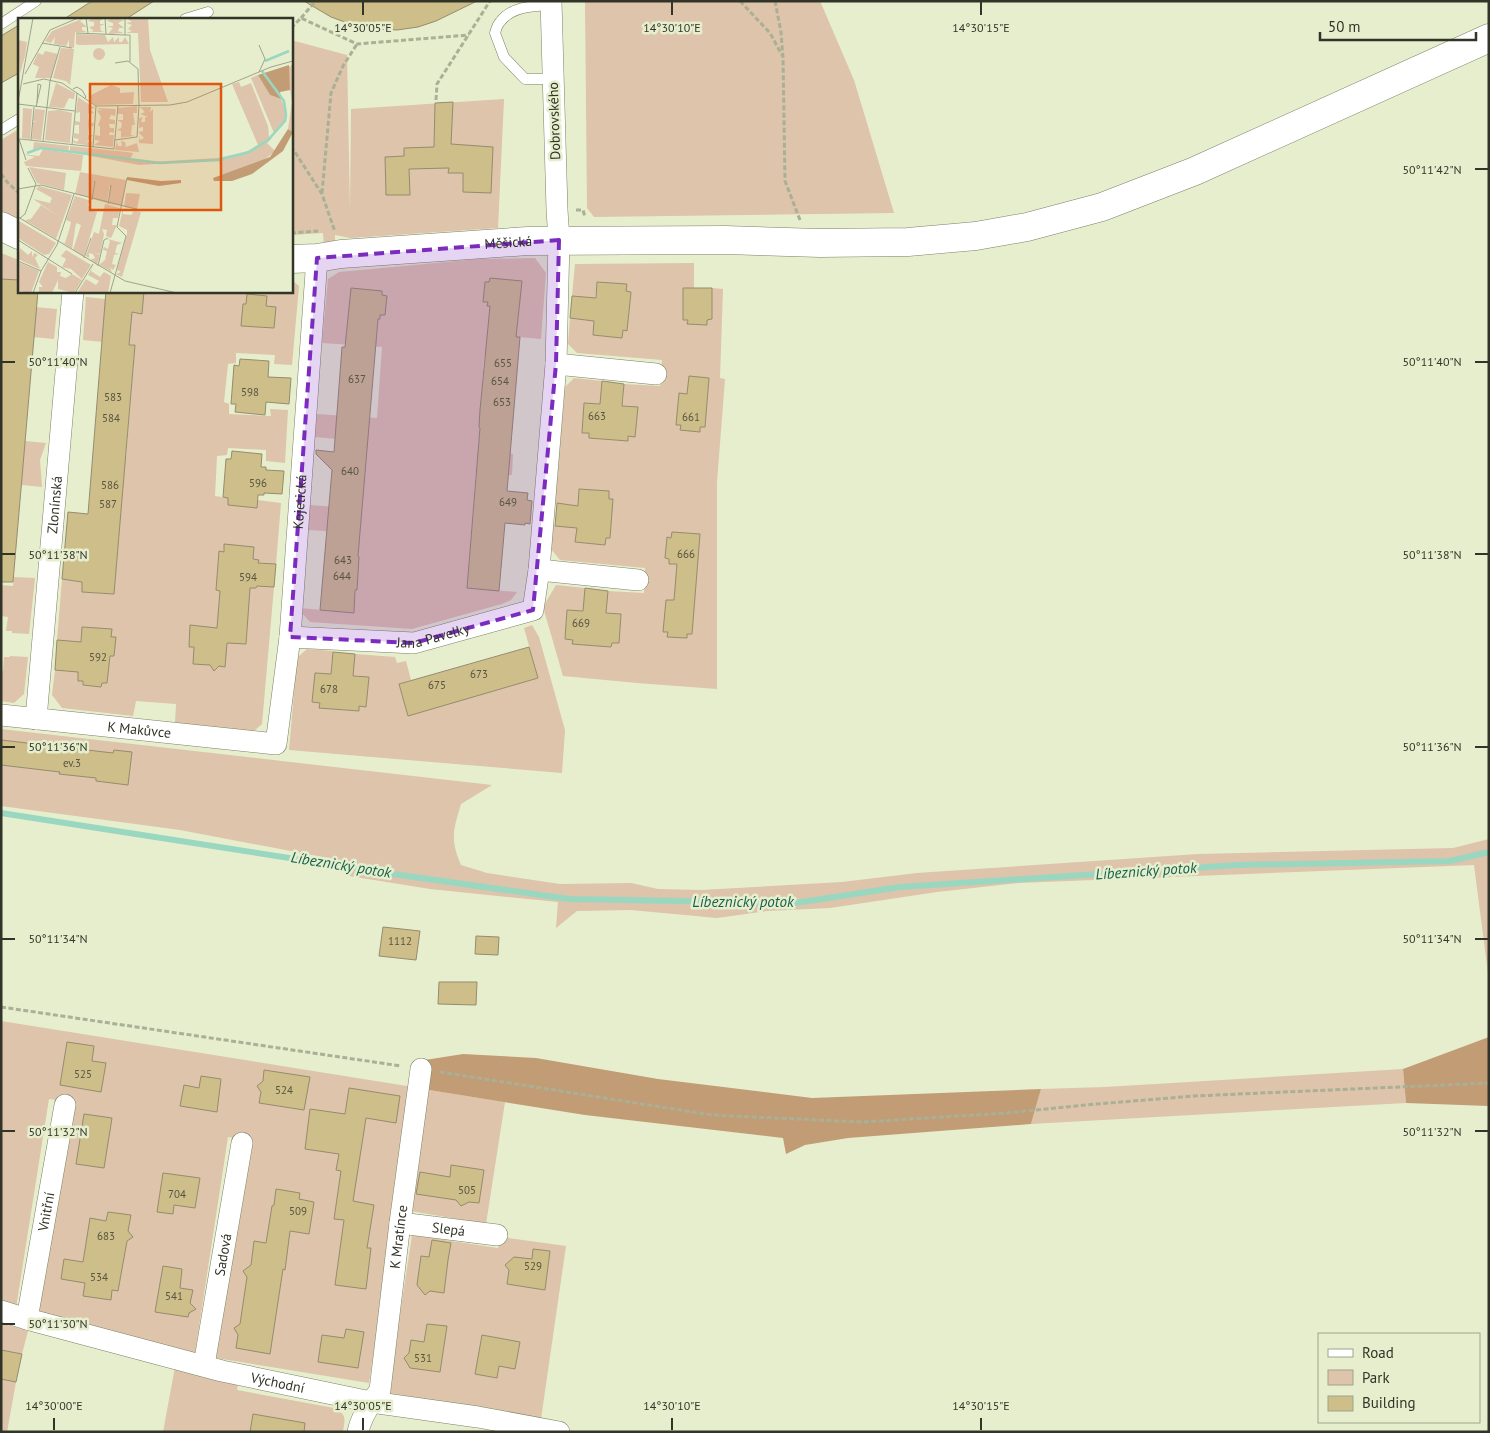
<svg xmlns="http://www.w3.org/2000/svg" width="1490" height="1433" viewBox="0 0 1490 1433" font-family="'PT Sans',sans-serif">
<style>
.green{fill:#ddc4aa}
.forest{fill:#c29c74}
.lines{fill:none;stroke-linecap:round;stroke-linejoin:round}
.stream{stroke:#99d7c0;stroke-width:6}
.building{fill:#cebe8a;stroke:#958c6e}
.lane-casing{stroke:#7b8265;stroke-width:11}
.street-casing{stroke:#7b8265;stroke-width:22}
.secondary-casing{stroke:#7b8265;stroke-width:29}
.path{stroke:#aab096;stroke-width:3;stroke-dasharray:5 2.5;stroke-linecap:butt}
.lane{stroke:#fff;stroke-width:10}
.street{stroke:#fff;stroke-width:21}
.secondary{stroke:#fff;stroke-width:28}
.marked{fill:#7b2cbf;fill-opacity:0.2;stroke:#7b2cbf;stroke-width:4;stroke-dasharray:10 6;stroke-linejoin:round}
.ticks{fill:none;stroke:#313427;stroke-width:2}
.labels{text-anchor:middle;stroke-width:5;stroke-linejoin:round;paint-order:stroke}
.number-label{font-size:11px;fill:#585640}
.street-label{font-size:14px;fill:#313427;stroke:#e6eece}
.water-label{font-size:15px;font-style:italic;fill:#15624c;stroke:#e6eece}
.inset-river{fill:none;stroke:#99d7c0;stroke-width:2.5}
.inset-road{fill:none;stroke:#9ea48b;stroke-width:1}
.view{fill:#df570d;fill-opacity:0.15;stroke:#df570d;stroke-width:2.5}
.inset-edge{fill:none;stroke:#313427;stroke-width:2.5}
.ticks-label{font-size:12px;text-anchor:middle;fill:#313427;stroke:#e6eece;stroke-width:5;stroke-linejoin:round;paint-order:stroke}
</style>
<rect width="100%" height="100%" fill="#e6eece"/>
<g class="green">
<polygon points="585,1 820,1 854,80 894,213 594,217 587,208"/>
<polygon points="291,40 347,55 350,210 351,109 504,99 498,228 350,238 335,235 335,246 324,247 323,233 291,235"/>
<polygon points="19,129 19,222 1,216 1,140"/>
<polygon points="1,253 19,260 19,280 1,280"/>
<polygon points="535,258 546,273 541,339 488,334 486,357 484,357 479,427 480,428 478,450 513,454 512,475 476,472 467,588 517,592 511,600 502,604 412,629 310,622 300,611 301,608 353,613 359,558 358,556 360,533 307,530 310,505 362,509 367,442 315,437 317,414 377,418 382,347 322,343 328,279 339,272 478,259"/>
<polygon points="694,263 694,288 683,288 688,324 707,324 707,320 712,319 712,288 723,289 720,378 725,379 717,482 717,689 637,683 563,676 543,607 556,585 585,588 587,611 567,610 565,639 573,640 572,644 611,647 612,643 619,643 621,614 602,612 606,609 608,591 644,593 645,568 560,560 551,549 553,526 571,527 577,525 576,542 605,545 606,538 610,538 613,499 609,499 609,492 580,489 578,509 573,505 555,503 565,387 574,378 602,381 604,404 584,403 582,432 589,433 589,438 627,441 628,436 635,436 638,408 619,406 619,402 623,402 624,384 660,386 662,360 577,353 568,344 570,318 589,320 594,317 593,335 622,338 623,330 627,330 631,292 626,291 626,284 597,282 595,301 572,296 575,264"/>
<polygon points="291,281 293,281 299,286 292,365 274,364 275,355 236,353 236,363 228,364 224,402 229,404 229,414 271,416 270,409 288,410 285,463 266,461 266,450 228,448 227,455 217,456 215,496 228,498 228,505 257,508 258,500 281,503 276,564 258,563 259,560 253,559 254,547 225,545 224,552 219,552 216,590 220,591 220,598 249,601 250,588 256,588 257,586 274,587 262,724 253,732 175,723 176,704 136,701 133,716 62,708 52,695 55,670 74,671 78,669 78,680 83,681 83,685 101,687 102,683 107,683 110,656 114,656 116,637 111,637 111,629 82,627 81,642 57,640 62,579 82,582 82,592 114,594 123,481 91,479 93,455 126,457 135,345 83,340 86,297 106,299 132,312 142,313 144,291 291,291"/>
<polygon points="1,304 57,309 54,339 1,334"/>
<polygon points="25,441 46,443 40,460 42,487 22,485 22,473 1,471 25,449"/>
<polygon points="14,577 35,578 29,634 12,633 12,631 6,631 8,617 1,616 1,585 13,586"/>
<polygon points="532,625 539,637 565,730 562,773 289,750 297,658 307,649 333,651 331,670 335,671 335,674 315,673 313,702 320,703 320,708 358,711 359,706 366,707 369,677 350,676 353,672 355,654 395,657 397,663 406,661 411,680 399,684 408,715 538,678 524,628"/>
<polygon points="10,656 28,657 24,694 14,703 1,701 1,671 3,671 4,657 10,657"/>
<path d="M1 729 492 785 461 804C453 831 450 839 461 865L487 873 560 884 631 883 658 889 701 890 842 882 917 873 1198 854 1453 848 1489 839V981L1474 865 1018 883 937 892 830 908 767 911 717 918 631 910 577 911 556 928 558 902 430 889 349 876 354 863 180 830 1 806Z"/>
<polygon points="1,1021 413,1087 369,1383 216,1358 250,1140 228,1137 195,1353 37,1312 70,1102 49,1099 16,1308 1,1303"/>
<polygon points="1403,1069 1406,1103 1031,1124 1041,1089 1105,1087"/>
<polygon points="423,1089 505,1102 486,1224 405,1210"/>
<polygon points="412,1235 498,1248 501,1237 566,1246 541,1419 388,1393"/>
<polygon points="1,1323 28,1331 22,1354 1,1350"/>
<path d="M175 1367 238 1383 237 1390 334 1408C347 1414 345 1419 343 1432H163Z"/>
<polygon points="1,1379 16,1382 7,1432 1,1432"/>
</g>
<g class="forest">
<polygon points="1489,1037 1489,1106 1406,1103 1403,1069"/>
<polygon points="463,1054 536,1058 658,1079 812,1098 1041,1089 1031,1124 848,1138 805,1145 786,1154 783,1138 585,1115 423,1089 425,1060"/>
</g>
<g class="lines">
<polyline class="stream" points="1,813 379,872 569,899 795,903 900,887 1238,865 1450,861 1489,852"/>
</g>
<g class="building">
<polygon points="92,1 154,1 126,19 64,19"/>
<polygon points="304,1 477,1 436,21 418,27 397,30 372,29 353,25 331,17"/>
<polygon points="19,25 19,73 1,83 1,36"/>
<polygon points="453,102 451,144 493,147 491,193 463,192 463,173 448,173 449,168 409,169 410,195 386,195 385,157 404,156 404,148 434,147 435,103"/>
<polygon points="490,278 522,281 516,337 520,337 507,491 528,493 527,500 532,501 530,524 525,523 525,525 505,523 499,591 467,588 480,428 479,427 480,410 490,306 487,306 488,302 483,302 485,282 489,282"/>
<polygon points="1,279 19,280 19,291 38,291 13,582 1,582"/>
<polygon points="597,282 627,284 626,291 631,292 627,331 623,330 622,338 593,335 594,321 570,318 572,296 596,298"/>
<polygon points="351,288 382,291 382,295 387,296 385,315 380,315 380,319 378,319 358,556 359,557 357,590 355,590 354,613 320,610 332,470 316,454 316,450 334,452 342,347 345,347"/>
<polygon points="683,288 712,288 712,319 707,320 707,325 687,324 688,320 683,320"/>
<polygon points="106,291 144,291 142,314 132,312 129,345 135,345 114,594 82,592 82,582 62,579 68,512 88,514"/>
<polygon points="247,294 267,296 266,306 276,307 274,328 241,326 243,304 246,304"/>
<polygon points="240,359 269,361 268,377 291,378 289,404 266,402 265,415 235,412 236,404 231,404 234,365 239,366"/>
<polygon points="689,376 709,378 705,427 700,427 700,432 680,430 681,425 676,425 679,393 687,394"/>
<polygon points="602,381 624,384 622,406 638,407 635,437 628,436 628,441 589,438 589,433 582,433 584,403 600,404"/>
<polygon points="232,451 262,454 261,467 266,467 266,470 284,471 282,494 264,493 264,495 258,495 257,508 228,505 228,498 223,497 226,459 231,459"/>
<polygon points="579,489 609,491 609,499 613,499 610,538 606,538 605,545 575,542 577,528 555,526 557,503 578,506"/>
<polygon points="672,532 700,534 692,634 687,634 687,638 667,637 668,632 663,632 666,600 674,600 677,564 669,564 669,559 665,558 667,537 671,538"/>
<polygon points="224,544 254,547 253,559 259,560 258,563 276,564 274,587 257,586 256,588 250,588 246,644 227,643 225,667 219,666 214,671 210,665 193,664 194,647 189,647 190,625 217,628 220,591 216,590 219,551 224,552"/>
<polygon points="585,588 608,591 606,613 621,614 619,643 612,643 611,647 572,644 573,640 565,639 567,610 583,611"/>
<polygon points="82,627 112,629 111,637 116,637 114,656 110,656 107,683 102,683 101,687 83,685 83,681 78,681 78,672 55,670 57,640 81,642"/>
<polygon points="529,647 538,678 408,716 399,684"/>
<polygon points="333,652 355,654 353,676 369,677 366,707 359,706 359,711 319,708 320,703 312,702 315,673 331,674"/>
<polygon points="1,740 113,753 114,750 132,752 128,785 96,781 96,778 59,774 60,772 1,765"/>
<polygon points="383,927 420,931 416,960 379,956"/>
<polygon points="476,936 499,937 498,955 475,954"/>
<polygon points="439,982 477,982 476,1005 438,1004"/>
<polygon points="67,1042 94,1046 92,1061 106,1063 101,1092 60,1085"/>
<polygon points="264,1070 310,1077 304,1110 259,1103 261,1092 257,1086 263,1081"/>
<polygon points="201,1076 221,1079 217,1112 180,1106 184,1085 199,1088"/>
<polygon points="349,1088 400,1096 396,1123 366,1118 353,1201 374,1205 367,1248 371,1248 366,1289 335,1285 344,1220 334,1219 341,1171 336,1170 339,1154 305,1149 310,1109 345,1114"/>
<polygon points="84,1114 112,1118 104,1168 76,1164"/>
<polygon points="451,1165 484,1170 479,1203 469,1202 461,1206 456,1200 416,1194 420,1172 450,1177"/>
<polygon points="163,1173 200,1178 195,1208 174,1205 173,1214 157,1212"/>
<polygon points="276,1189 300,1193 299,1199 314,1202 309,1234 290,1231 285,1270 283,1269 270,1354 236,1348 238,1335 234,1328 240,1324 247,1277 243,1271 251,1265 254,1241 266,1243 272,1206 274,1205"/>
<polygon points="108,1212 131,1215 128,1231 133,1237 127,1241 118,1291 112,1290 111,1300 83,1296 85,1283 61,1279 64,1259 83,1262 90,1218 106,1221"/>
<polygon points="432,1240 451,1243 448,1260 444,1293 430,1291 425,1295 417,1285 421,1256 429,1257"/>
<polygon points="533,1249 550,1251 545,1290 507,1284 509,1270 505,1265 514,1257 532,1259"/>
<polygon points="163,1266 182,1269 180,1288 193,1290 190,1303 196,1309 189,1313 188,1317 155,1312"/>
<polygon points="427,1324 447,1326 440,1372 410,1368 404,1358 409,1353 411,1340 424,1342"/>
<polygon points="346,1329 364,1332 358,1368 318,1362 322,1335 344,1338"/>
<polygon points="482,1335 520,1342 515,1369 499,1366 497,1378 475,1374"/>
<polygon points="1,1350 22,1354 16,1382 1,1379"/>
<polygon points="253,1414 305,1423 304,1432 250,1432"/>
</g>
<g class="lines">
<g class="lane-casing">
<g id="lane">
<path d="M551 5C533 6 512 6 500 22 497 25 496 30 495 33L504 57 525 79H553"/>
<polyline points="185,19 208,12"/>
<polyline points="1,24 36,1"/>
<polyline points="1,130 19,119"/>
</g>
</g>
<g class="street-casing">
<g id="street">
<polyline points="556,364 656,374"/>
<polyline points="539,570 638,580"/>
<path id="s1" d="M290 637 414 643 533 610 539 570 556 364 559 240 557 210 551 1"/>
<path id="s2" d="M1 715 276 744 290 637 317 258"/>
<path id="s3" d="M36 719 73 291"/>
<path id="s4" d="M400 1223 497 1235"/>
<path id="s5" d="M1 1311 27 1319 222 1371 371 1402 478 1417 559 1432"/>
<path id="s6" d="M27 1319 65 1105"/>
<path id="s7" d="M204 1365 242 1143"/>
<path id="s8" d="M358 1432C361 1417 371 1402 380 1390L400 1223 421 1069"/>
</g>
</g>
<g class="secondary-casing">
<g id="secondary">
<polyline points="1,226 19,235"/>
<path id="s9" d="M291 259 317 258 341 254 528 241 725 240 820 243 908 242 976 236 1027 227 1102 207 1195 171 1489 38"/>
</g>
</g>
<g class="path">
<polyline points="740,1 770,33 782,55"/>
<polyline points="775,1 781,32 783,58 785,181 800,220"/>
<polyline points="301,18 314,3"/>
<polyline points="291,28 301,18 357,44 469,35"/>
<polyline points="436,100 437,84 490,1"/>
<polyline points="291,146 322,194 335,232"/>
<polyline points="1,174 8,183 19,193"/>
<polyline points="322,193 331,93 343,66 357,44"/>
<polyline points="576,210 583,210 585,217"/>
<polyline points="291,233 318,231"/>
<polyline points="1,1007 401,1066"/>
<polyline points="440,1072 712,1115 862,1122 1007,1113 1085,1105 1194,1096 1489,1083"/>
</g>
<use href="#lane" class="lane"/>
<use href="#street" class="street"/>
<use href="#secondary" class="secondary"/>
</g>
<path class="marked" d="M559 240 556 364 533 610 414 643 290 637 317 258Z"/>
<path class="ticks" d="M363 2V15M672 2V15M981 2V15M1475 169H1488M2 362H15M1475 362H1488M2 554H15M1475 554H1488M2 747H15M1475 747H1488M2 939H15M1475 939H1488M2 1131H15M1475 1131H1488M2 1324H15M54 1418V1430M363 1418V1430M672 1418V1430M981 1418V1430"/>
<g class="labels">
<g class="number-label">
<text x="503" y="367">655</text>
<text x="357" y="383">637</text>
<text x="500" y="385">654</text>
<text x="250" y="396">598</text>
<text x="113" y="401">583</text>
<text x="502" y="406">653</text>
<text x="597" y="420">663</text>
<text x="691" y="421">661</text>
<text x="111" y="422">584</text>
<text x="350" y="475">640</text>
<text x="258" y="487">596</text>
<text x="110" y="489">586</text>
<text x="508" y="506">649</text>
<text x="108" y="508">587</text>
<text x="686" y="558">666</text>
<text x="343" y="564">643</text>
<text x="342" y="580">644</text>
<text x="248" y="581">594</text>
<text x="581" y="627">669</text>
<text x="98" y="661">592</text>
<text x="479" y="678">673</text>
<text x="437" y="689">675</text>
<text x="329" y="693">678</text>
<text x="72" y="767">ev.3</text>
<text x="400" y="945">1112</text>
<text x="83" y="1078">525</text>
<text x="284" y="1094">524</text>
<text x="467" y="1194">505</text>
<text x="177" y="1198">704</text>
<text x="298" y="1215">509</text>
<text x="106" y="1240">683</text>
<text x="533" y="1270">529</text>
<text x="99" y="1281">534</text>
<text x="174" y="1300">541</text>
<text x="423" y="1362">531</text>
</g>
<g class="street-label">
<text transform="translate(554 121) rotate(-92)" y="5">Dobrovského</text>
<text dy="5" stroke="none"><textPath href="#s9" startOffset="218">Měšická</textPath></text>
<text dy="5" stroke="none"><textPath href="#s2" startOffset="520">Kojetická</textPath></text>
<text dy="5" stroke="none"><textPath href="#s3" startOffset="215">Zlonínská</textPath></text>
<text dy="5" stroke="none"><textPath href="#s1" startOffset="144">Jana Pavelky</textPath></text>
<text dy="5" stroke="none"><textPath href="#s2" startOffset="139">K Makůvce</textPath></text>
<text dy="5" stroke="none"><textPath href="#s6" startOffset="109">Vnitřní</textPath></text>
<text dy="5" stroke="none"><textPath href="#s4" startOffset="49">Slepá</textPath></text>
<text dy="5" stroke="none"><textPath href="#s8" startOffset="202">K Mratínce</textPath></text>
<text dy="5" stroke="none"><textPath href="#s7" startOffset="112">Sadová</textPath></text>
<text dy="5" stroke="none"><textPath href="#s5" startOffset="286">Východní</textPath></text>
</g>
<g class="water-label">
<text transform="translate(341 865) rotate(9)" y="5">Líbeznický potok</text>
<text transform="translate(1146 871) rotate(-4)" y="5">Líbeznický potok</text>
<text x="743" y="907">Líbeznický potok</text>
</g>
</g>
<g transform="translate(18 18)">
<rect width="275" height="275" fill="#e6eece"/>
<path d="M66 0 62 3 69 9H64V12L69 14H57L56 30 51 29V22L48 28 36 26 37 19 33 25 27 23 34 13ZM74 0H86L82 3V6H87L82 8 83 13 87 14H71L76 13 71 9 76 8V4L70 3ZM94 0 106 2 100 5 106 10H101L100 13 106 15 90 16 95 10 89 8H95V5L89 3ZM108 0H130L132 32 150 84H123L120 15H108L114 13 110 11 114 7 108 5 114 4ZM58 16 87 17 90 24 95 19 96 24 101 19V24H104L107 19 111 26 61 27 58 26ZM0 22 9 24 7 38 2 37 7 38 2 56ZM75 36a6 6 0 1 1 12 0a6 6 0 1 1-12 0ZM43 30 56 31 52 67 48 63 35 60ZM27 33 40 36 33 60H17L21 49 15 46 20 35 25 37ZM275 46V114L270 111 274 84 269 51ZM240 57 252 77 263 81 268 92 266 103 256 115 233 60ZM221 64 223 69 233 65 250 108 251 119 254 120 249 125 257 133 245 143 204 157 201 142 121 147 52 134V128L109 134 115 135 112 142 133 144 200 140 228 134 240 127 214 66ZM38 65 57 75 56 81 51 80 46 90 31 89ZM93 67 102 70V75L116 74 115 86 78 87 71 83V78ZM60 79 77 90 72 91 76 95 70 96 71 105H76L75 109 71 107 70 117H75L69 124H74L73 128 56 125 55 122 59 124 61 121 56 120V115L61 116V107H57V103L62 104V94L58 95ZM119 88V95H115L117 107H114L113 117 117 118 99 120H103V113L99 112 103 110 104 105 99 102H105V96H100V90ZM122 89H133L132 94 135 91V126L121 125V117L122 122 126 120 120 114 125 113V109L121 110V100L125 99 123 104H127V99H130L122 96 127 94ZM5 90 14 91 12 121 4 120ZM79 90 98 91 97 98 93 97 91 101 97 102V106H91L92 110H96V115L92 114 91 117H96L95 129 76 127 82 123 77 122V117L82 118V108H80L83 99 79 92 84 93ZM17 91 27 92 23 122 14 121 15 104H19L15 103ZM42 92 54 95 52 125 27 122 30 93ZM118 121 121 134 97 132 99 123 100 128H104L103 123 107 124 108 129 119 125ZM16 124 51 128 50 134 24 130 15 132ZM25 131 65 137 63 153 8 148 6 144 17 139 4 136 21 138ZM11 149 48 155 46 172 19 165ZM62 154 108 162 104 188 91 186 92 166 89 185 57 176ZM21 168 54 177 38 221 7 202 13 201 23 187 45 201 15 181 32 185 34 180 18 171ZM108 175 122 176 119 191 106 189ZM57 178 74 183 69 187 73 188 72 192 79 194 66 239 55 232 63 207 58 205 54 231 44 224 47 225 52 209 53 204 48 202ZM87 186 102 190 100 200H95L94 207H99L93 220 88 218 89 212 84 211 86 216 82 236 76 234 82 237 79 247 72 242 77 240 75 236 71 235V240L68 238 76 214 81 216ZM105 191V196L113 197 116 193 123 194 104 259 98 256 103 254 99 252 109 216V212L101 208ZM1 203 38 225 31 236 26 237 0 220ZM90 221 104 225 99 227 97 235 101 236 96 237 94 246 98 247 95 252 92 249 94 254 81 247 87 242 89 233 85 232 86 229 90 231 92 223ZM2 230 10 237 14 233V239L16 235 20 237 17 240 22 251 0 241ZM48 232 73 247 64 261 53 251 44 249 48 241 43 238ZM0 244 21 253 13 275 0 273ZM30 244 39 249V254H43L42 258 48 260 54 256 64 262 56 275 40 271V262L34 275H21V269H25L21 264ZM75 248 73 253 82 259 86 254 93 258 90 275H59L68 261 78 267 81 263 70 257Z" fill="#ddc4aa"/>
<path d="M271 47 272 72 262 74 263 81 252 77 240 57ZM270 111 275 114 265 133 234 156 214 163H196L195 160 252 139ZM109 159 143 163 163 162V165L141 168 109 162Z" fill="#c29c74"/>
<path class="inset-river" d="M247 43 271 33M9 135 23 130 142 145 200 142 231 134 250 122 267 103 268 97 266 83 244 53"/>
<path class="inset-road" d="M68 0 70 15M87 0 88 16M107 0V17H112V44M58 15 107 17M24 25 54 30M241 27 247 41 241 54M7 56 32 12 60 0M5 66 26 61 44 65 78 88 152 87 169 84 253 49 275 43M55 71 59 69 64 72 68 79 66 81M0 84 15 0M0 86 57 93M18 89 23 67 20 66 19 85M0 118 8 142M2 121 96 131 100 88M13 122 16 89M97 122 119 119 121 87 120 51 110 43 97 45M25 123 32 63 42 29M54 127 59 75M75 129 78 88M0 171 23 167 122 192M74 182 77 163M90 186 93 167M0 199 107 263 159 275M2 200 7 196 18 166 10 150M0 222 54 256M66 240 73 220M0 243 23 253M80 248 86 222 90 220M15 275 23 253 39 227 56 176M57 275 75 246M92 275 108 218 99 209 109 160"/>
<path class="view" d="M72 66H203V192H72Z"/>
<rect width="275" height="275" class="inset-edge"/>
</g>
<g class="ticks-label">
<text x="363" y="32">14°30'05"E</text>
<text x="672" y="32">14°30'10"E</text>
<text x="981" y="32">14°30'15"E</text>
<text x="1432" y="174">50°11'42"N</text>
<text x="58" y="366">50°11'40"N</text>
<text x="1432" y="366">50°11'40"N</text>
<text x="58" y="559">50°11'38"N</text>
<text x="1432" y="559">50°11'38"N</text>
<text x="58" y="751">50°11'36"N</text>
<text x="1432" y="751">50°11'36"N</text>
<text x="58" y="943">50°11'34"N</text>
<text x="1432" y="943">50°11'34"N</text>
<text x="58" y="1136">50°11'32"N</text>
<text x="1432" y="1136">50°11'32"N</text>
<text x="58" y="1328">50°11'30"N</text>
<text x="54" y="1410">14°30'00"E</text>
<text x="363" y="1410">14°30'05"E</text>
<text x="672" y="1410">14°30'10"E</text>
<text x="981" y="1410">14°30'15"E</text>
</g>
<rect width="1490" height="1433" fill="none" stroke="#313427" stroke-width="5"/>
<rect x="1318" y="1333" width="162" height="90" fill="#e6eece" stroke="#9ea48b"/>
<rect x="1328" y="1349" width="25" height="8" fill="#ffffff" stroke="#9ea48b"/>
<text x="1362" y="1358" font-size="15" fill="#313427">Road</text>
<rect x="1328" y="1370" width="25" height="15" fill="#ddc4aa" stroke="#9ea48b"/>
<text x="1362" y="1383" font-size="15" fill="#313427">Park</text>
<rect x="1328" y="1396" width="25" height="15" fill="#cebe8a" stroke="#9ea48b"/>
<text x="1362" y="1408" font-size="15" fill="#313427">Building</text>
<path d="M1320 32v8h156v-8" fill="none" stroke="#313427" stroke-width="2.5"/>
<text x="1328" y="32" font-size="15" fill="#313427" stroke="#e6eece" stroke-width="4" paint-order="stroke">50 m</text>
</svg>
